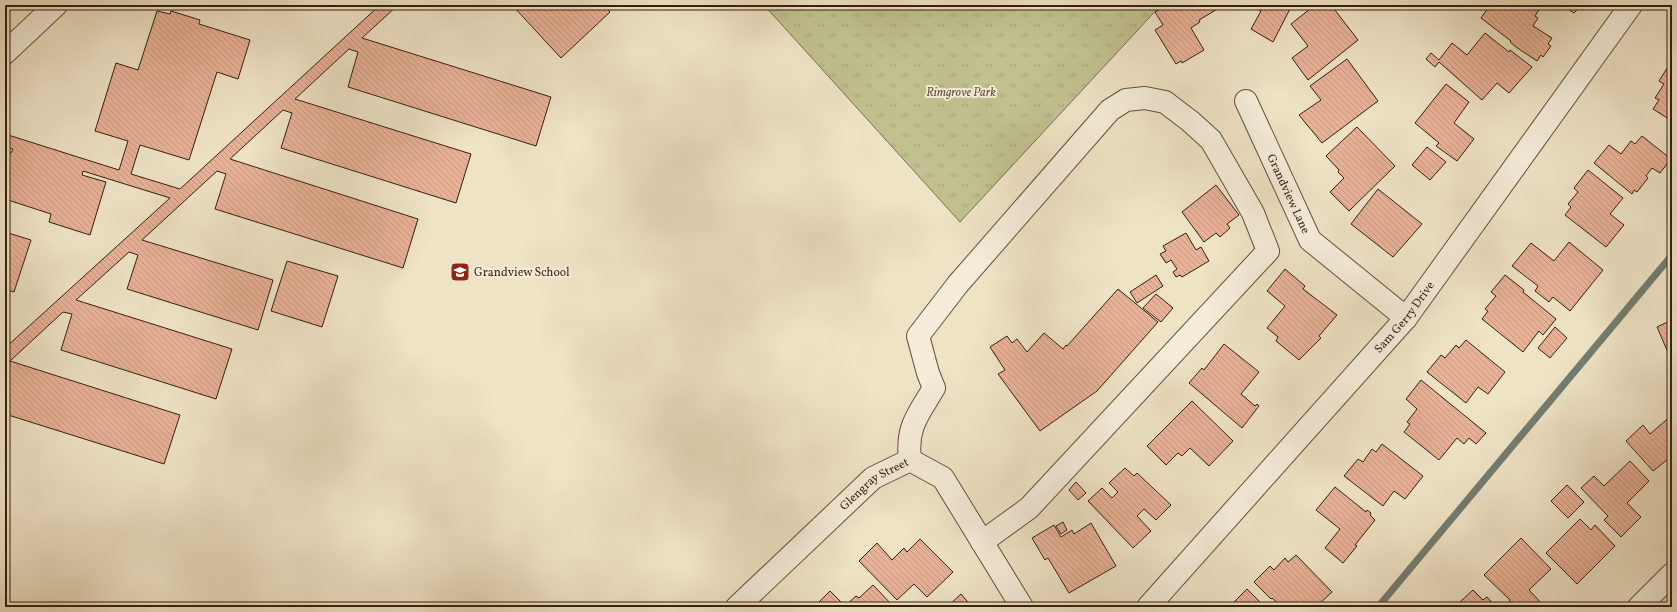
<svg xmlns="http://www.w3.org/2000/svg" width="1677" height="612" viewBox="0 0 1677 612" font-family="Vollkorn,serif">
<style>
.park{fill:url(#park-tufts);stroke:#7b7050}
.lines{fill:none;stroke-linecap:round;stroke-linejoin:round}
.stream{stroke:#727e71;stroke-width:7}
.building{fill:url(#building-back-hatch);stroke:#351f0f}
.minor-casing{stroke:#64503d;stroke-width:24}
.minor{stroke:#f5edda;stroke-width:22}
.labels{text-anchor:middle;stroke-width:4;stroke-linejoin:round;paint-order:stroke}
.park-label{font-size:12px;font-style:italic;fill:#5f5036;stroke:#f5edda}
.street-label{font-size:12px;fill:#351f0f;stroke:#f5edda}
.poi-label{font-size:12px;fill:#351f0f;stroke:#f5edda;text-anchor:start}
</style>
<defs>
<pattern id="park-tufts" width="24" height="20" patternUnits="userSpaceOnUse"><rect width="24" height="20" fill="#c1c190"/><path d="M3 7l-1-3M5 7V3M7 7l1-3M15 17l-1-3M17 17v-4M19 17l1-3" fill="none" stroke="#a6a57b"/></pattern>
<pattern id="building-back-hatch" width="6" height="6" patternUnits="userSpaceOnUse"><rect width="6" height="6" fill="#e8b297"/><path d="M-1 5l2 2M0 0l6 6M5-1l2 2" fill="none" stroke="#c89981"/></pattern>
</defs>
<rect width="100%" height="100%" fill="#efe3c6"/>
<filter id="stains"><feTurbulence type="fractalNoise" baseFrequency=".005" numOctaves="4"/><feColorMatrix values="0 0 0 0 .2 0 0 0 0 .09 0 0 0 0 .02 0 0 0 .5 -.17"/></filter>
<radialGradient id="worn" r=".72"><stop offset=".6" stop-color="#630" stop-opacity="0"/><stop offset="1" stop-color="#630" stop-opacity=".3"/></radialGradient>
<polygon class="park" points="764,5 1161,5 960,222"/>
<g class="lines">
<polyline class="stream" points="1378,607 1672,255"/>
</g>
<g class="building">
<polygon points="380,5 398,5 362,38 551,97 536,146 348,87 358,52 349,49 295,99 471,154 456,203 281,148 292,113 283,110 230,159 418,219 403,268 215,209 226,174 217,171 142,240 273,280 258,330 127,289 138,255 129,252 76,300 232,349 216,399 61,350 72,314 63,312 10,361 180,415 164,464 5,414 5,348 170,198 83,171 82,175 106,182 90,235 49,222 51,214 5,199 5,151 11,153 13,149 5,147 5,134 119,170 128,141 95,131 116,63 138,70 157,11 170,14 171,11 200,20 199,24 250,40 238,79 217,72 189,160 140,145 131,174 180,189"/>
<polygon points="512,5 604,5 610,12 561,58"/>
<polygon points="1167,5 1224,5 1199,20 1200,22 1191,28 1204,50 1182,63 1181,61 1176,64 1155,30 1163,25 1155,12"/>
<polygon points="1254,5 1292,5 1273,42 1251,29 1261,11 1253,7"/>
<polygon points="1315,5 1331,5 1358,40 1308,80 1292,58 1308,46 1291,24"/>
<polygon points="1490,5 1542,5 1535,16 1538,18 1533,26 1552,38 1548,44 1551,46 1543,57 1541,55 1537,61 1516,47 1510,42 1511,41 1481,18"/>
<polygon points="1565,5 1582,5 1574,13 1565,7"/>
<polygon points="1485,33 1509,52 1510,50 1532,67 1509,93 1497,83 1482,100 1439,62 1435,67 1426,59 1431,53 1439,60 1452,43 1467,55"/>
<polygon points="1347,59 1378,101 1322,143 1299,115 1321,100 1310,86"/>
<polygon points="1671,62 1672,63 1672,121 1653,109 1659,100 1655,98 1664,84 1659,81"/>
<polygon points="1446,84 1469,102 1454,123 1474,139 1457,161 1436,146 1439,143 1415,123"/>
<polygon points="1357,127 1395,166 1349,211 1330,192 1344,178 1338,172 1339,170 1326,156"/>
<polygon points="1642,136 1671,159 1660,173 1652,168 1646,176 1648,178 1637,192 1634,190 1632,194 1594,163 1609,145 1621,154 1631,141 1635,144"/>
<polygon points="1427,147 1446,162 1430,180 1412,165"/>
<polygon points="1588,170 1623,198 1610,214 1624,225 1606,247 1565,215 1571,207 1568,204 1578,192 1574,188"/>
<polygon points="1216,185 1239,215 1227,224 1230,228 1220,237 1216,233 1204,242 1182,212"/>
<polygon points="1378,189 1422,224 1393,257 1351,224"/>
<polygon points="5,232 31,240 14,292 5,289"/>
<polygon points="1186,233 1196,250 1201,247 1209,261 1182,277 1180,275 1176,277 1173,272 1177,269 1171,260 1166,263 1160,254 1166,251 1163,246"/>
<polygon points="1569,242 1603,270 1570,311 1553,297 1549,302 1535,291 1538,286 1512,266 1531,243 1554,261"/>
<polygon points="287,261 338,276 322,327 271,311"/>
<polygon points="1285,269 1305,286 1303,289 1337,315 1319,336 1321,338 1299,360 1276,341 1278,337 1267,328 1285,306 1267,291"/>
<polygon points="1156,275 1163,286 1137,303 1130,292"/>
<polygon points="1505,275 1524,290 1523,292 1556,319 1543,335 1539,331 1523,352 1482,319 1488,311 1485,309 1496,296 1491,292"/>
<polygon points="1118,289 1158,322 1097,391 1040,431 998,374 1005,370 990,347 1007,336 1012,343 1017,339 1027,352 1044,333 1063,349 1066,345 1067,346"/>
<polygon points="1156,294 1173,308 1161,322 1143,308"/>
<polygon points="1672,320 1672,356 1670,357 1657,327"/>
<polygon points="1555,327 1567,338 1550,358 1538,348"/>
<polygon points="1466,340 1505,372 1488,394 1478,387 1466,403 1427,372 1441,355 1445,358 1456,345 1459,348"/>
<polygon points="1224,344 1259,372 1241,394 1255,406 1257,404 1259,406 1242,428 1189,383 1202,368 1204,370"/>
<polygon points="1421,380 1486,433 1476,444 1469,438 1464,444 1457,438 1439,460 1404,432 1410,424 1407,422 1417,409 1406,399"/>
<polygon points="1192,401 1233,441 1209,466 1190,448 1182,456 1178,453 1166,465 1147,446"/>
<polygon points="1672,415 1672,456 1653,471 1626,441 1643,425 1650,434"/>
<polygon points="1382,444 1423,476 1405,499 1394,491 1383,506 1344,476 1358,459 1363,462 1372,449 1376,452"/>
<polygon points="1630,461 1649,481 1627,503 1641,517 1621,537 1604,520 1608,516 1581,488 1594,476 1604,486"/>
<polygon points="1125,468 1134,476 1137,473 1171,505 1156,520 1144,509 1137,516 1151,531 1133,548 1088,501 1102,488 1112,498 1118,492 1109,483"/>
<polygon points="1076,482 1086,493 1078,500 1069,490"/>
<polygon points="1567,485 1584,502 1568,518 1551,501"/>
<polygon points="1335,487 1366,512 1367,510 1371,513 1370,515 1375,520 1355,545 1357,546 1343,563 1325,548 1340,529 1316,510"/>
<polygon points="1580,519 1591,530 1595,525 1615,546 1577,584 1546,553"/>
<polygon points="1063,522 1067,530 1061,534 1056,526"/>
<polygon points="1091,523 1116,566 1069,593 1048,558 1045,560 1032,538 1054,525 1061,537 1072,530 1074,534"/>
<polygon points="1521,538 1551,569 1529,590 1545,607 1513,607 1509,599 1484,575"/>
<polygon points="920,539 953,572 927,597 914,584 897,600 859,561 877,543 892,560 904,548 907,552"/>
<polygon points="1296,555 1332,592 1316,607 1306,607 1304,605 1302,607 1282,607 1272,598 1271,599 1254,582 1270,566 1274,570 1285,558 1288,562"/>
<polygon points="873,585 894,607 814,607 830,591 845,606 856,596 859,598"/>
<polygon points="1247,589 1263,605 1267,607 1233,607 1231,605"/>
<polygon points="1473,590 1483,600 1487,597 1496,607 1464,607 1460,602"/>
<polygon points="961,594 972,607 947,607"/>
</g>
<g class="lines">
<g class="minor-casing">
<g id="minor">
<polyline points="5,53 56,5"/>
<path id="s1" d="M1246 101 1310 240 1406 318"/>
<path d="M910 460C906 427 918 415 934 388L928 373 918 336 958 284 1110 110 1126 100 1145 98 1165 102 1190 121 1211 140 1253 213 1268 251 1029 508 982 542"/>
<path id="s2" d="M737 607 873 478 910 460 943 478 1022 607"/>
<path id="s3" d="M1148 607 1406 318 1631 5"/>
<polyline points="1639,607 1672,574"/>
</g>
</g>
<use href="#minor" class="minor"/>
</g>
<defs>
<g id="school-square" transform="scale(1)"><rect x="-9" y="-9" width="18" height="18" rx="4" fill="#8f2418" stroke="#f5edda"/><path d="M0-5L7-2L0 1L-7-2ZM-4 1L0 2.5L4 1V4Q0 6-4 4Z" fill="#fff"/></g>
</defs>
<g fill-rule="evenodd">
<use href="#school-square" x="460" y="272"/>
</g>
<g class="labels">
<g class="park-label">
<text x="961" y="96">Rimgrove Park</text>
</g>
<g class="street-label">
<text dy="4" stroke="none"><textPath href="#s1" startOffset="102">Grandview Lane</textPath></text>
<text dy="4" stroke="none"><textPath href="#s3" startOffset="387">Sam Gerry Drive</textPath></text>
<text dy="4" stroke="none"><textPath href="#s2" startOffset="185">Glengray Street</textPath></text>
</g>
<g class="poi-label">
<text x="474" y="276">Grandview School</text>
</g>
</g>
<rect width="1677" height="612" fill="none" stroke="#efe3c6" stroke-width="20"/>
<rect x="6" y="6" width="1665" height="600" fill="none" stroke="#351f0f" stroke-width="2"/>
<rect x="10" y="10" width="1657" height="592" fill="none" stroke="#351f0f"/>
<rect width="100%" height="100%" filter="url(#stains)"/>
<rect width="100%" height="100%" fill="url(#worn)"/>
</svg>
